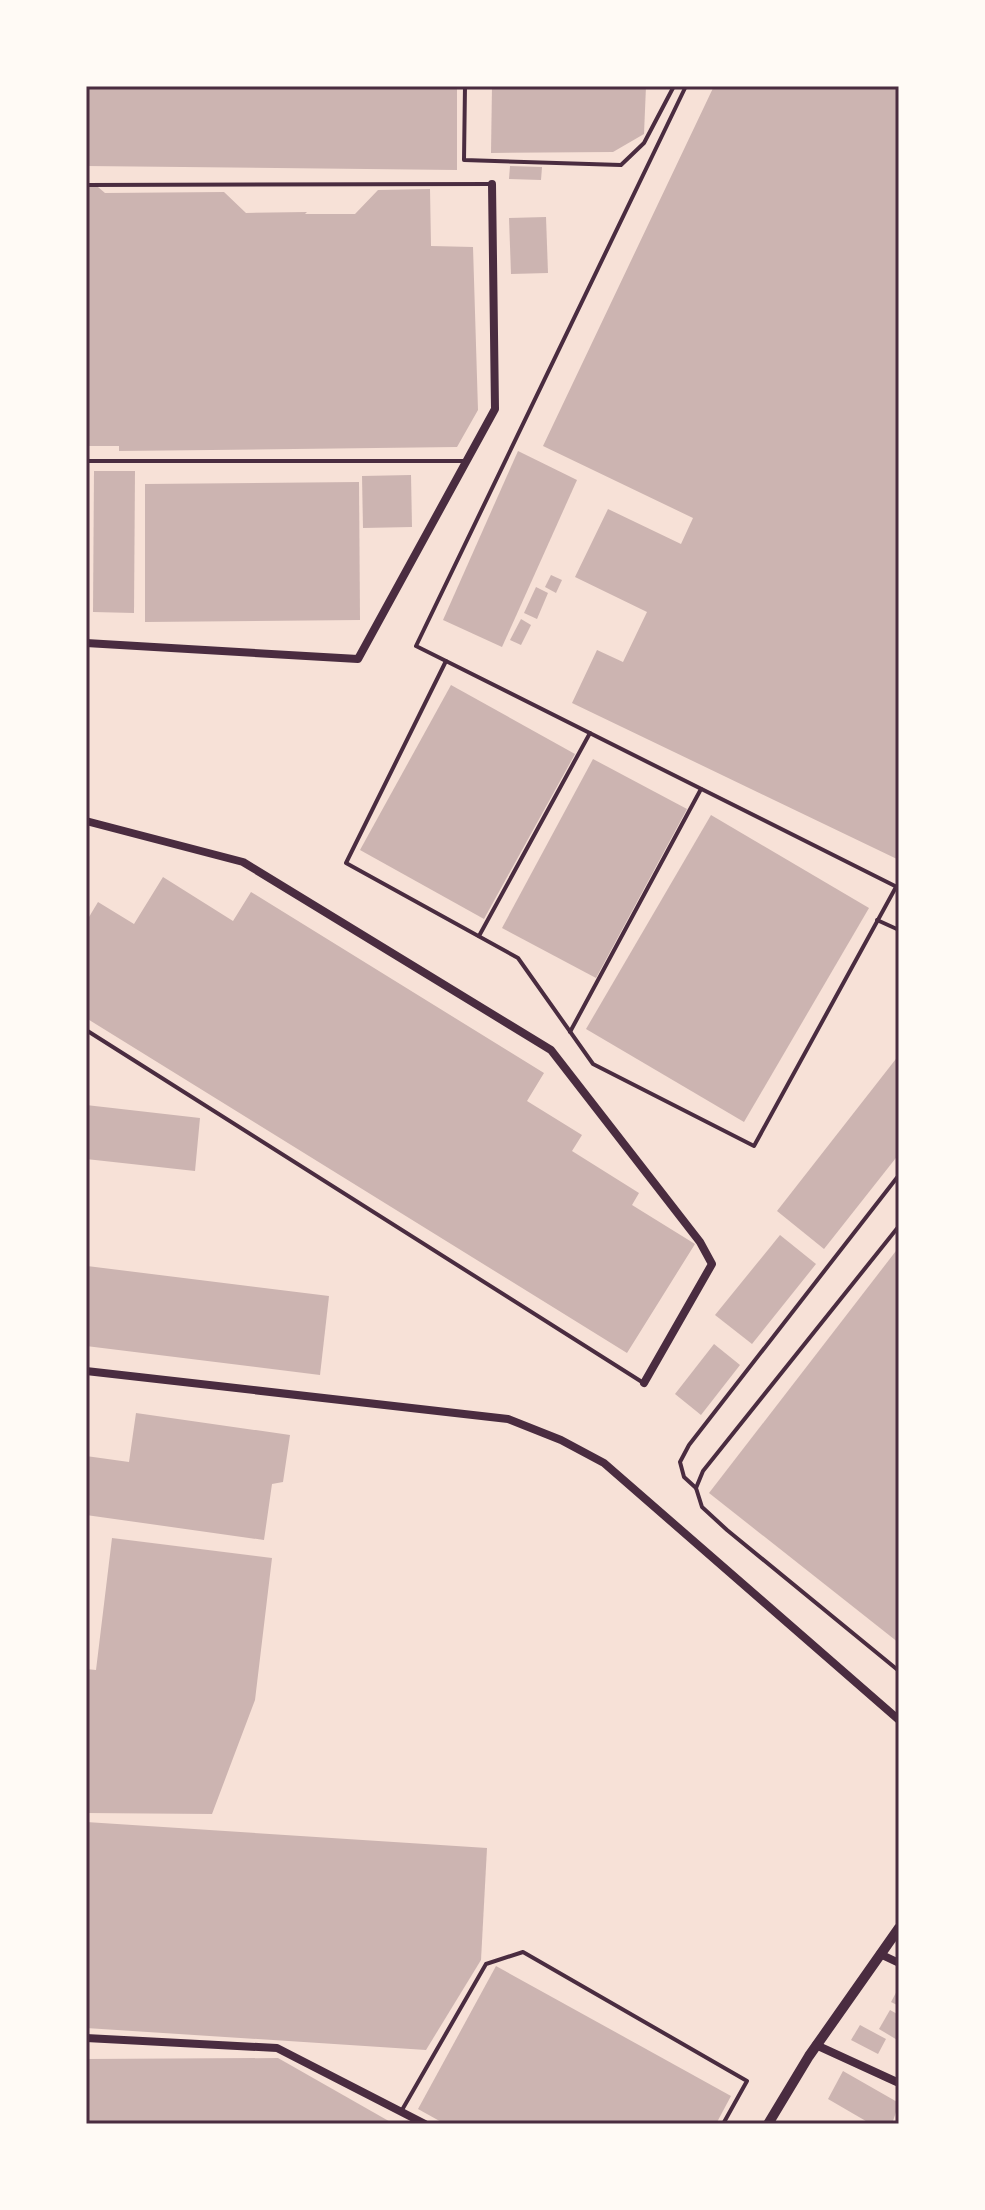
<svg xmlns="http://www.w3.org/2000/svg" width="985" height="2210" viewBox="0 0 985 2210" font-family="Manrope,sans-serif">
<style>
.building{fill:#ccb4b1}
.lines{fill:none;stroke-linecap:round;stroke-linejoin:round}
.service{stroke:#4a2c40;stroke-width:4}
.minor{stroke:#4a2c40;stroke-width:8}
.tertiary{stroke:#4a2c40;stroke-width:10}
.neatline{fill:none;stroke:#4a2c40;stroke-width:3}
</style>
<rect width="100%" height="100%" fill="#f7e1d7"/>
<g class="building">
<polygon points="86,86 457,86 457,170 86,166"/>
<polygon points="492,86 646,86 644,134 613,152 491,153"/>
<polygon points="714,86 899,86 899,860 572,703 597,650 623,662 647,612 575,577 608,509 681,544 693,518 543,446"/>
<polygon points="510,166 542,167 541,180 509,179"/>
<polygon points="86,187 98,187 105,193 224,192 246,213 307,212 305,214 355,214 378,190 430,189 431,246 473,247 478,410 457,447 119,451 119,446 86,446"/>
<polygon points="546,217 548,273 511,274 509,218"/>
<polygon points="518,451 577,480 502,647 443,620"/>
<polygon points="94,471 135,471 134,613 93,612"/>
<polygon points="411,475 412,527 363,528 362,476"/>
<polygon points="359,482 360,620 145,622 145,484"/>
<polygon points="551,575 562,580 556,593 545,587"/>
<polygon points="536,587 548,593 537,619 524,613"/>
<polygon points="521,619 531,625 521,645 510,640"/>
<polygon points="451,685 575,754 484,919 360,850"/>
<polygon points="593,759 687,809 596,978 502,928"/>
<polygon points="711,815 869,908 744,1122 586,1029"/>
<polygon points="163,877 233,921 251,892 544,1073 527,1101 582,1135 572,1151 639,1193 632,1205 695,1244 627,1353 86,1018 86,922 98,902 134,924"/>
<polygon points="899,1055 899,1154 824,1249 777,1211"/>
<polygon points="86,1105 200,1118 195,1171 86,1159"/>
<polygon points="780,1235 816,1264 752,1344 715,1315"/>
<polygon points="899,1247 899,1643 709,1493"/>
<polygon points="87,1266 329,1296 320,1375 86,1346"/>
<polygon points="714,1344 740,1365 701,1415 675,1394"/>
<polygon points="136,1413 290,1435 283,1482 272,1484 264,1540 86,1515 86,1456 129,1462"/>
<polygon points="112,1538 272,1558 255,1700 212,1814 86,1813 86,1669 96,1670"/>
<polygon points="86,1822 487,1848 481,1960 426,2050 86,2028"/>
<polygon points="496,1966 731,2096 716,2124 445,2124 418,2109"/>
<polygon points="899,1987 899,2006 891,2002"/>
<polygon points="890,2010 899,2015 899,2041 879,2029"/>
<polygon points="860,2025 886,2039 878,2054 851,2040"/>
<polygon points="278,2058 394,2124 86,2124 86,2059"/>
<polygon points="843,2071 899,2103 892,2124 871,2124 828,2099"/>
</g>
<g class="lines">
<g class="service">
<polyline points="465,86 464,160 621,165 644,143 674,86"/>
<polyline points="686,86 416,646 899,888"/>
<polyline points="86,185 492,184"/>
<polyline points="86,461 464,461"/>
<polyline points="446,661 346,863 518,958 593,1064 754,1146 896,887"/>
<polyline points="877,920 899,930"/>
<polyline points="479,936 590,733"/>
<polyline points="86,1030 642,1382"/>
<polyline points="570,1032 701,789"/>
<polyline points="899,1226 703,1471 696,1488 702,1507 727,1530 899,1671"/>
<polyline points="696,1488 684,1477 680,1462 689,1445 899,1175"/>
<polyline points="402,2110 486,1964 523,1952 747,2081 723,2124"/>
</g>
<g class="minor">
<polyline points="86,643 358,659 495,409 492,184"/>
<polyline points="86,821 243,862 551,1050 700,1242 712,1264 644,1383"/>
<polyline points="86,1371 508,1419 561,1440 604,1463 899,1720"/>
<polyline points="880,1954 899,1963"/>
<polyline points="86,2038 277,2048 425,2124"/>
<polyline points="816,2045 899,2083"/>
</g>
<polyline class="tertiary" points="768,2124 809,2056 899,1928"/>
</g>
<rect width="985" height="2210" fill="none" stroke="#fffaf5" stroke-width="176"/>
<rect x="88" y="88" width="809" height="2034" class="neatline"/>
</svg>
